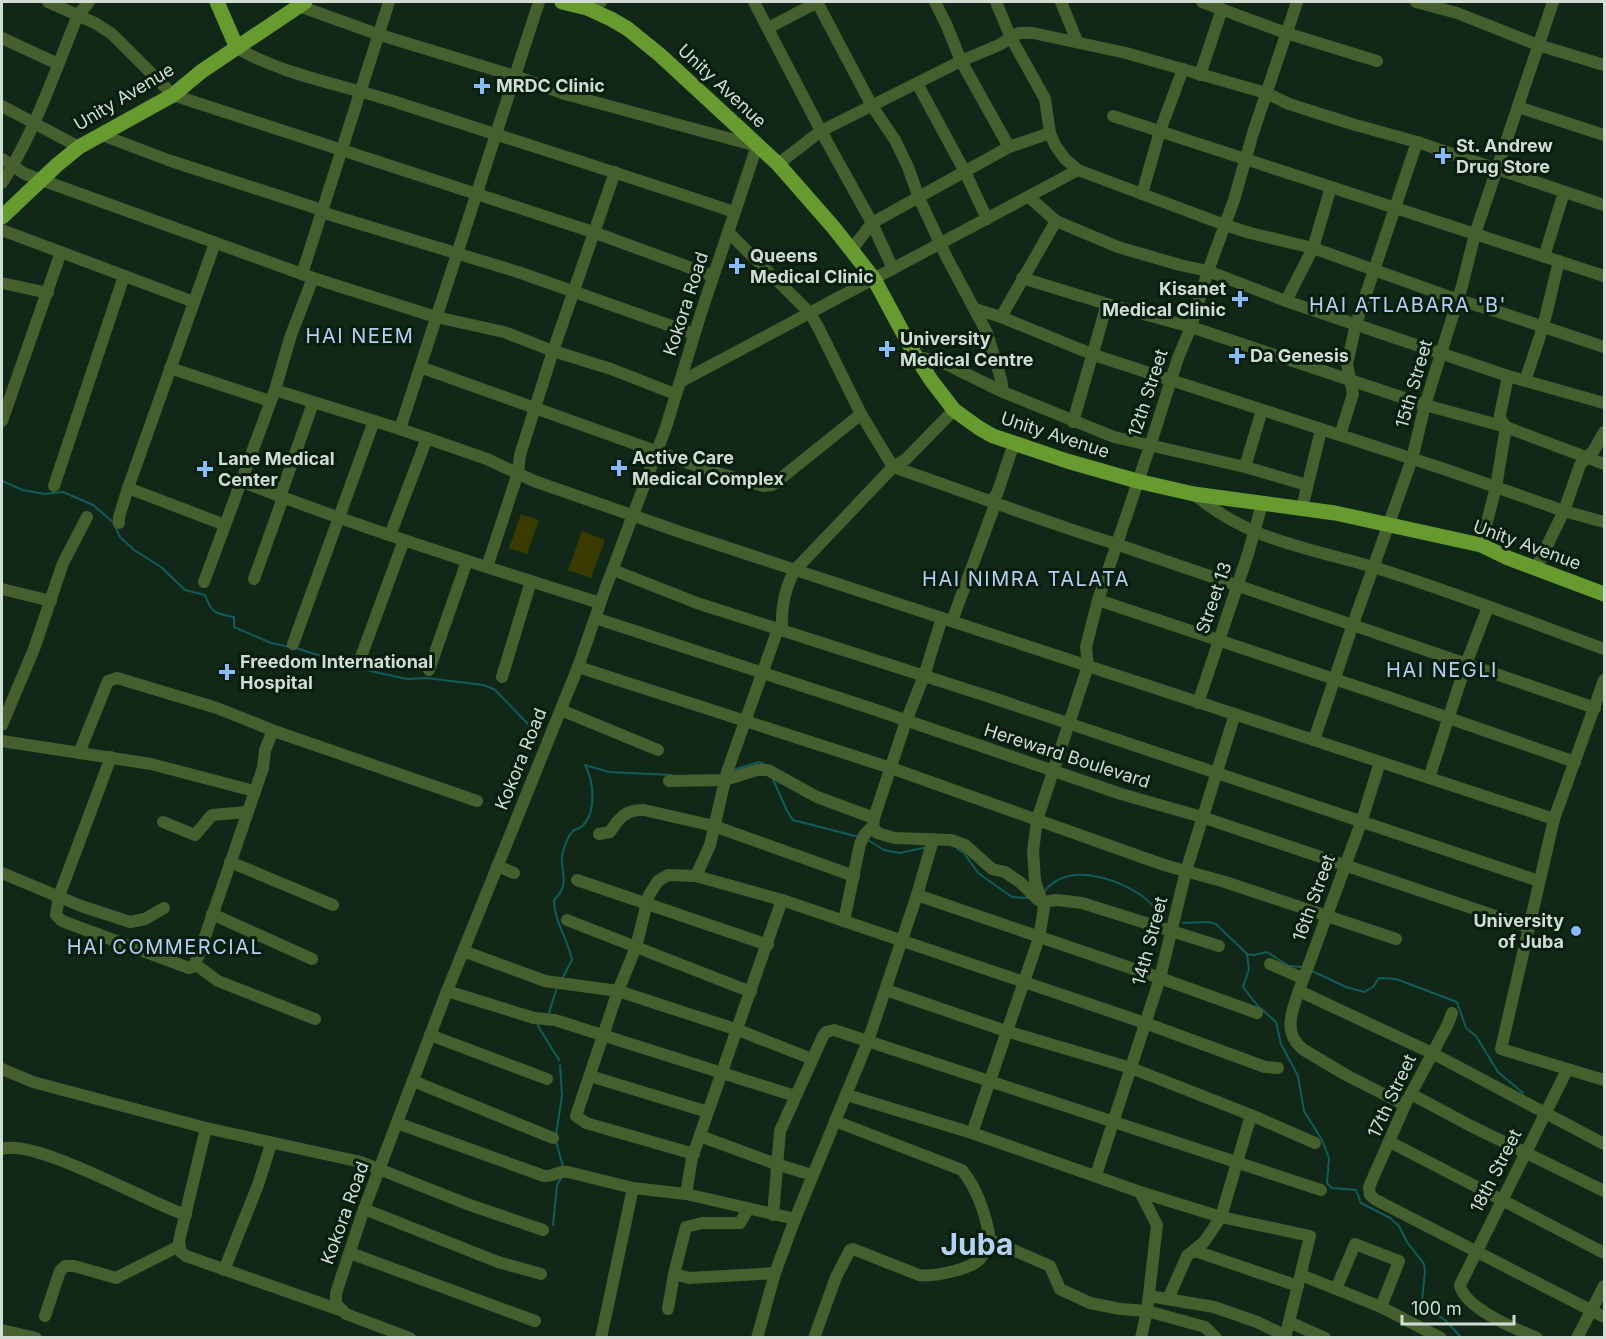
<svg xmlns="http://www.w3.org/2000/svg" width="1606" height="1339" viewBox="0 0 1606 1339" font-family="Inter,sans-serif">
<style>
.pitch{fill:#3a3b00}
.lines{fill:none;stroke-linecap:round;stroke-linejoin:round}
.stream{stroke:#125c5b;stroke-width:2}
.minor{stroke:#465f2f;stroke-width:12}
.major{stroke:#679b30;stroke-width:15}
.poi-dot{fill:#87bbfb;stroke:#071e0f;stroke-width:2}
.labels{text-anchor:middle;stroke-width:6;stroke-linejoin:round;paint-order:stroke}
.poi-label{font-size:18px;font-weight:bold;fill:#d0ddd3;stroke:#071e0f;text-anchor:start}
.street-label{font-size:18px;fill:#d0ddd3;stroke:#071e0f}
.neighbourhood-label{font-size:20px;letter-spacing:1.5px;fill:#b3d0f5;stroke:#071e0f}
.town-label{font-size:30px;font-weight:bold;fill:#b3d0f5;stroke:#071e0f}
</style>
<rect width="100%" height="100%" fill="#112818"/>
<g class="pitch">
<polygon points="521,514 539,520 527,554 509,548"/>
<polygon points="582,531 605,540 591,578 568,570"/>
</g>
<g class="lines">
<g class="stream">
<path d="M2 481 23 490 45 494 63 492 93 505 113 522 120 537 134 550 161 567 185 590 205 595C211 613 216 614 234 617V627L271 643 290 647"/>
<polyline points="296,648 353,666"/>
<polyline points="361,669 407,679 427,678 483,685 494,689 532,728"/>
<polyline points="585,765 609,772 671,775"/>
<polyline points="733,770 759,762 764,764"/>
<polyline points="773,779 787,811 793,820 859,837"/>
<polyline points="868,840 884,850 900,853 927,847"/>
<polyline points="957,849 964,853 978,873 1012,897 1029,898"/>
<path d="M1044 892C1066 863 1110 876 1138 893 1148 899 1157 910 1165 918"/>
<polyline points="1183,923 1209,922 1216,924 1247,954 1249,969 1243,987 1257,1005 1276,1022 1281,1044 1298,1076 1304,1111 1322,1140 1329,1158 1327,1183 1332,1188 1356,1190 1361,1203 1390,1218 1399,1226 1407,1242 1424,1264 1425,1271 1422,1301 1424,1306 1445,1320 1462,1338"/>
<polyline points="1247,954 1254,955 1267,952 1289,966 1302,967"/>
<polyline points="1310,970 1346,987 1364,992 1373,987 1379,978 1396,979 1457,1002 1466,1028 1476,1036 1498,1072 1523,1093"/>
<path d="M562 979 572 960C568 939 554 922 554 900 574 880 556 870 564 848 566 843 569 834 573 831 575 829 579 829 581 827 597 814 594 781 585 765"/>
<polyline points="547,1015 549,1013 557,987"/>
<polyline points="538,1023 538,1026 559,1060"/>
<polyline points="556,1135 562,1096 560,1065"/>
<polyline points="556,1141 563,1167"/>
<polyline points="553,1225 557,1185 563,1175"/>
</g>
<g class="minor">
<polyline points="48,2 95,23 112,34 173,95 593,232 713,276"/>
<polyline points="754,2 821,131 872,223 893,269"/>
<polyline points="817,2 872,106 895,140 908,167 919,198 947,258 987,333 1001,379 1003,392"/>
<polyline points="935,2 947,26 961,61 1009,147"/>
<polyline points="996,2 1011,38 1045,99 1050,133 1055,145 1065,159 1078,170 1225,225 1250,233 1313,248 1458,300 1499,312 1604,347"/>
<polyline points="1061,2 1077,41"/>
<polyline points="1202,2 1286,33 1377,61"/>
<polyline points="1416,2 1457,13 1538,45 1604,65"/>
<polyline points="299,6 377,34 515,76 565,94 757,146 701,313 666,427 603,595 578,667 447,991 364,1209 336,1293 336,1304 346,1314 410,1338"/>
<polyline points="587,8 601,2"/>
<polyline points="768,28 818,2"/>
<polyline points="2,38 58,64"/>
<path d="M237 48C285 76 344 85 396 102 509 139 622 174 734 212"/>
<polyline points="1200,75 1222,9"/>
<polyline points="918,85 965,172 987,219"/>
<polyline points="2,106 79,147"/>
<polyline points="1518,107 1604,135"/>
<polyline points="1113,116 1604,276"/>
<polyline points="102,135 168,160 322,210"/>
<polyline points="2,159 25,174 313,278 436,317 504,332 553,351 611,369 675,394"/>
<polyline points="778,164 821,131 961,61 999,45 1019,33 1033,33 1126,53 1266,93 1289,104 1352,124 1417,142 1604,205"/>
<path d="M2 183C35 132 55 71 78 15L89 2"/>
<polyline points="1142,194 1160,131 1183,69"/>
<polyline points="1029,197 1056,221 1118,247 1180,265 1208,271 1286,301 1508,376 1604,403"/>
<polyline points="321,212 518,272 694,334"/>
<polyline points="2,230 194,302"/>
<path d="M728 232 810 313 819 329 861 414 893 467C967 492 1041 521 1116 544L1595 708"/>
<polyline points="852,249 872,223 1009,147 1050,133"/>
<polyline points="1544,257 1564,192"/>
<polyline points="302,274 389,2"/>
<polyline points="1022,278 1107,304 1191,327 1425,405 1506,427 1604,464"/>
<polyline points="2,283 48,293"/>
<polyline points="1286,301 1313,248 1331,187"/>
<polyline points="975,309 1001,317 1094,355 1447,470 1564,511 1604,522"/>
<polyline points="1001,317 1056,221"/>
<polyline points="916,357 940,361 1003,392 1114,437 1245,467 1307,485"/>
<polyline points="420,367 714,472 763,486 772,485 780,479 861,414"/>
<polyline points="170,368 270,401"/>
<polyline points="1525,381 1543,327 1559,261"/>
<polyline points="680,382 1078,170"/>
<polyline points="275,390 400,429 487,459 534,481 683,533 1554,819"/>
<polyline points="2,421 61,252"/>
<polyline points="1073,422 1107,304"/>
<polyline points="400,429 539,2"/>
<polyline points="1340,435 1353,394 1347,364 1356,324 1417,142"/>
<polyline points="1245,467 1262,410"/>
<path d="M240 481C358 527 479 565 600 603"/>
<polyline points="54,486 124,276"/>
<polyline points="128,488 225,525"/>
<path d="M1194 494C1249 541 1306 547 1373 567 1451 591 1527 621 1604 649"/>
<polyline points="280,497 313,403"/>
<polyline points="991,501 997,494 1014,443"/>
<polyline points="1302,508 1321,430"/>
<polyline points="119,523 119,517 128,488 215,243"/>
<polyline points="390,535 427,438"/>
<polyline points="1481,545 1496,487 1506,427 1501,420 1500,415 1508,376"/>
<polyline points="487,567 518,473 520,455 553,351 615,172"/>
<polyline points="1536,568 1564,511 1580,465 1594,450 1604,432"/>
<polyline points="613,570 697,603 990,697 1539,881"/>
<polyline points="254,579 283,498"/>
<polyline points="204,582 275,390 291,335 313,278"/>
<polyline points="2,589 51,601"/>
<polyline points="1098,600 1391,698 1575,762"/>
<polyline points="595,618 870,708 1121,794 1202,817 1528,927"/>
<polyline points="942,618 924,676 906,721 874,818 873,826 877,833 895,838 951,840 965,845 992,869 1005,872 1021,883 1038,900"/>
<polyline points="952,621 996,502"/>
<path d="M782 630C781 608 784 589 795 570L893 467 906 459 954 410"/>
<polyline points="293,644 374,421"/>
<polyline points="358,665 404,540"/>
<polyline points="578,667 891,768 1164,865 1225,882 1396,939"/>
<polyline points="429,670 467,561"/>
<polyline points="502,677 531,581"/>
<polyline points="1604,680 1554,819 1501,1049 1604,1080"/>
<polyline points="1198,703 1248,554 1262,504"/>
<polyline points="561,710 658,750"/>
<polyline points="2,725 34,649 63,563 87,517"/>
<polyline points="1314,740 1353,624 1412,459 1425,405 1462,286 1475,234 1553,2"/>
<polyline points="2,741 151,764 254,791"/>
<polyline points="79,753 108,681 117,678 217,708 277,732"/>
<polyline points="111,757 59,896 56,915 62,921 189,968 193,967 198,957 263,768 265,750 272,733 277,732 477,801"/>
<path d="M1380 762 1362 820 1312 956C1307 969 1303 980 1298 993 1291 1014 1283 1034 1304 1050L1346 1075 1405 1105"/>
<polyline points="1429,778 1466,664 1488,607"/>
<polyline points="669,781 725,780 757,770 768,770 817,797 874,818"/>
<polyline points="163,822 195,835 212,815 247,812"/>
<path d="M599 834 610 832C619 818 626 809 644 810L714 826 854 876"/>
<polyline points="230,862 333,905"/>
<polyline points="497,866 514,873"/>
<polyline points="2,873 81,906 130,922 145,919 164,908"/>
<polyline points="696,876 710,845 727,772 778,629"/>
<polyline points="577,880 768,945"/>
<polyline points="917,895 1160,978 1257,1013"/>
<polyline points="1043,902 1057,900 1082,903 1219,946"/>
<polyline points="212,914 312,959"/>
<polyline points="567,920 751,992"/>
<polyline points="844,921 860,844 865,834 873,826"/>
<polyline points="463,951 545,981 618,991 738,1030 812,1059"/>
<polyline points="195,964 218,981 315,1019"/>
<polyline points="1270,964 1302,978"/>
<polyline points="886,990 1006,1031 1131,1068 1251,1115 1315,1143"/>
<polyline points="447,991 534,1018 555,1020 795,1096"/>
<polyline points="1299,991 1432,1053 1604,1144"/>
<polyline points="1452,1013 1448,1024 1405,1105 1369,1187 1370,1195 1376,1200 1604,1317"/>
<polyline points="430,1035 547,1079"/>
<polyline points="2,1069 33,1082 206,1128 361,1162 467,1204 543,1230"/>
<polyline points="590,1076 708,1112"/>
<polyline points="413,1081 553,1138"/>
<polyline points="1411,1094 1469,1125 1604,1191"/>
<polyline points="847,1095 972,1133 1140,1192 1221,1217 1310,1236 1285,1338"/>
<path d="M835 1121 962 1170C977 1189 986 1215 990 1240L1050 1266 1060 1289 1090 1303 1120 1309 1147 1311 1205 1327 1216 1338"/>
<path d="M397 1123 544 1176C553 1177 559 1170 568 1172L633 1188 686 1194 795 1219"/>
<polyline points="206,1128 179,1241 181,1252 186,1256 340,1310"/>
<polyline points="972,1133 1039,938 1044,908 1035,881 1033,851 1037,820 1088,666 1086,647 1098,600 1150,446 1178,358 1191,327 1208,271 1234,200 1253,133 1297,2"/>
<polyline points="700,1136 776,1164 812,1175"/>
<polyline points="1390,1142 1604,1253"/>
<path d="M2 1149C35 1138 147 1202 186 1215"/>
<polyline points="694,1154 586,1123 576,1116 618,991 636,947 649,895 658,881 668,875 696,876 782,900 1145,1023 1265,1067 1278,1068"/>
<polyline points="1096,1175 1160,978 1186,871 1235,714"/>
<polyline points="1140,1192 1157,1225 1147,1311 1141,1338"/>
<polyline points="686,1194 692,1158 782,900"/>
<polyline points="364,1209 498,1262 541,1274"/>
<polyline points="773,1215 780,1131 823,1036 826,1032 834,1030 1321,1190"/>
<polyline points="1195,1251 1298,1286"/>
<polyline points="350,1253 535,1321"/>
<polyline points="224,1270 258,1185 271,1144"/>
<polyline points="674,1274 689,1278 775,1273"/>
<polyline points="1301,1275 1381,1307 1441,1338"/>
<polyline points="1336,1289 1355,1244 1399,1261 1381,1307"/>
<polyline points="1149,1296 1214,1307 1257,1322 1286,1336"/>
<polyline points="1168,1299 1187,1256 1204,1242 1221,1217 1251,1115"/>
<polyline points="668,1309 674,1274 686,1227 702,1223 740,1223 748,1209"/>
<polyline points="45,1316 60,1271 65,1266 74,1266 116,1278 179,1246"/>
<polyline points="1289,1322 1325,1338"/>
<polyline points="2,1330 36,1338"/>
<polyline points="601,1338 633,1188"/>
<polyline points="757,1338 775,1273 795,1219 868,1041 917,895 933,840"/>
<path d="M814 1338 836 1277 850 1250 853 1249 919 1275C933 1277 968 1270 979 1260 985 1254 987 1248 990 1240"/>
<path d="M1537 1338C1516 1329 1464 1308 1460 1285L1567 1070"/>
<polyline points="1577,1338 1604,1286"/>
</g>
<g class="major">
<polyline points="217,2 237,48"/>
<polyline points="562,2 587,8 611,19 628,29 660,55 778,164 834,228 874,279 916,357 931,380 954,410 979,428 993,436 1067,461 1137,481 1194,494 1335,513 1481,545 1508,558 1604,594"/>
<polyline points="2,217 57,165 79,147 173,95 202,71 305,2"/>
</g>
</g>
<g class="poi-dot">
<path d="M479 77h6v6h6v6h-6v6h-6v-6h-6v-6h6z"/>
<path d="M1440 147h6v6h6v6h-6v6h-6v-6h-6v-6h6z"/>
<path d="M734 257h6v6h6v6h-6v6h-6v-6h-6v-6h6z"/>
<path d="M1237 290h6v6h6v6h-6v6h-6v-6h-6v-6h6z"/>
<path d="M884 340h6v6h6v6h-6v6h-6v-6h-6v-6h6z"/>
<path d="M1234 347h6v6h6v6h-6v6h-6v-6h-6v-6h6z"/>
<path d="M616 459h6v6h6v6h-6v6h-6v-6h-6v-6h6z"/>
<path d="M202 460h6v6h6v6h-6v6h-6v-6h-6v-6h6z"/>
<path d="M224 663h6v6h6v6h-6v6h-6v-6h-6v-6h6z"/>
<circle cx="1576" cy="931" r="6"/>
</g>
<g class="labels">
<g class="poi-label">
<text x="496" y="92">MRDC Clinic</text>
<text x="1456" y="152">St. Andrew<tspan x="1456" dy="21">Drug Store</tspan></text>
<text x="750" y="262">Queens<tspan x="750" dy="21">Medical Clinic</tspan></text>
<text x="1226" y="295" text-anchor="end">Kisanet<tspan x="1226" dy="21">Medical Clinic</tspan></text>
<text x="900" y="345">University<tspan x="900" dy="21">Medical Centre</tspan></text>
<text x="1250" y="362">Da Genesis</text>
<text x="632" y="464">Active Care<tspan x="632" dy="21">Medical Complex</tspan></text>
<text x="218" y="465">Lane Medical<tspan x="218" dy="21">Center</tspan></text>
<text x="240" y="668">Freedom International<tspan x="240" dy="21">Hospital</tspan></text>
<text x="1564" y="927" text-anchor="end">University<tspan x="1564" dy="21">of Juba</tspan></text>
</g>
<g class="street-label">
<text transform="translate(722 86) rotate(43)" y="6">Unity Avenue</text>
<text transform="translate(124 97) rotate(-31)" y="6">Unity Avenue</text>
<text transform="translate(686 304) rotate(-72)" y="6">Kokora Road</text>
<text transform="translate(1414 384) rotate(-74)" y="6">15th Street</text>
<text transform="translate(1148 393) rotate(-72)" y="6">12th Street</text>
<text transform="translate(1055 435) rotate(18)" y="6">Unity Avenue</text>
<text transform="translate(1527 545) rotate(20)" y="6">Unity Avenue</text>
<text transform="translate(1214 598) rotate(-71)" y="6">Street 13</text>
<text transform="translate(1067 756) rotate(18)" y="6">Hereward Boulevard</text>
<text transform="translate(521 759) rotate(-68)" y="6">Kokora Road</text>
<text transform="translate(1314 898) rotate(-70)" y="6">16th Street</text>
<text transform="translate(1150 941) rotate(-75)" y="6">14th Street</text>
<text transform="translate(1392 1096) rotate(-65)" y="6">17th Street</text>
<text transform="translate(1496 1171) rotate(-63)" y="6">18th Street</text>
<text transform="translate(345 1213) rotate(-70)" y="6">Kokora Road</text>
</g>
<g class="neighbourhood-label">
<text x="1408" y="312">HAI ATLABARA 'B'</text>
<text x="360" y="343">HAI NEEM</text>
<text x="1026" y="586">HAI NIMRA TALATA</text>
<text x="1442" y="677">HAI NEGLI</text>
<text x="165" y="954">HAI COMMERCIAL</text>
</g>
<g class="town-label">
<text x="977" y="1255">Juba</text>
</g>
</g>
<rect width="1606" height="1339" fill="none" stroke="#d0ddd3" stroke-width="6"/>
<path d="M1402 1315v9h112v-9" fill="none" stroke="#d0ddd3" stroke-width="3"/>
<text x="1411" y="1315" font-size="18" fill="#d0ddd3" stroke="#071e0f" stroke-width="4.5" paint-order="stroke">100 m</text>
</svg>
